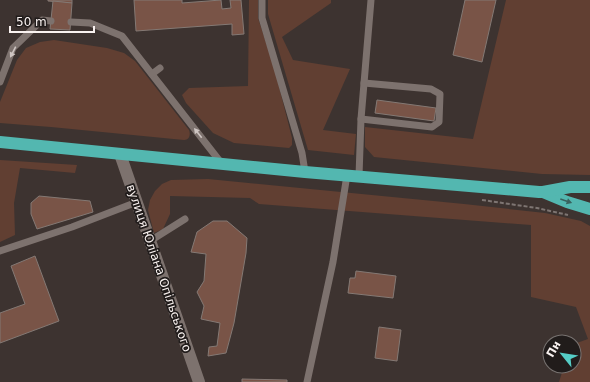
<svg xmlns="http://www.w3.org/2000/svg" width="590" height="382" viewBox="0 0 590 382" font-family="'DejaVu Sans',sans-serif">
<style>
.green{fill:#613f32}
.building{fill:#795447;stroke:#847974}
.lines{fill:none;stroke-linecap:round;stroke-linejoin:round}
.path{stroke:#7e7572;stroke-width:2;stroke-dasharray:4 2;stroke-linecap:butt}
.lane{stroke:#7d726e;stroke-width:7}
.street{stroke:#7d726e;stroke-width:12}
.highway{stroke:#53b7b0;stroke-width:12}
.oneway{fill:#cec5c2}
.oneway2{fill:#38625e}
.labels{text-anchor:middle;stroke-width:3.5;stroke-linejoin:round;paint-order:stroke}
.street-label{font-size:12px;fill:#f9f2f0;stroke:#211c1b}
</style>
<rect width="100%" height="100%" fill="#3d3330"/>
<g class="green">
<polygon points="249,0 258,0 258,18 274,67 292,138 292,145 289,148 234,143 213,133 186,103 182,95 189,88 248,86"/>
<polygon points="268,0 331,0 331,3 282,37 293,60 350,69 323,130 356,134 354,155 308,150 268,14"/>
<polygon points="506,0 590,0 590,175 542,174 374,157 365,147 365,127 473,139"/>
<path d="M54 40 107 48 124 53 135 61 189 130C191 135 189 140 184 140L51 127 0 123V102L17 60 26 48 40 42Z"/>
<polygon points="0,160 77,165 75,173 20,168 14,203 15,235 0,242"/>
<polygon points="208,179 464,204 545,213 581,221 590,226 590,382 559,382 564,366 574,366 574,344 588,339 576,307 531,297 531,225 259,204 250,198 170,196 170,214 163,229 154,233 148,210 150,200 155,191 162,184 171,180"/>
</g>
<g class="building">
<polygon points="48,0 72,0 72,3 48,1"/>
<polygon points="134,0 182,0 182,3 221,0 222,9 231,8 230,0 241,0 244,34 232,35 232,24 136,31"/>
<polygon points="465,0 496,0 482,62 453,55"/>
<polygon points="53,1 72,3 70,30 50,29"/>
<polygon points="377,100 436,108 434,121 375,113"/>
<polygon points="39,196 90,201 93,212 37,229 31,214 31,203"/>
<polygon points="213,221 227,221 247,238 246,253 234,323 226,353 208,356 209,347 217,346 220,323 201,319 204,306 197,292 204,281 206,254 191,252 197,232"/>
<polygon points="35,256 59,321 0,343 0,313 25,304 11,266"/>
<polygon points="356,271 396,276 393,298 348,293 350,278 355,278"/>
<polygon points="379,327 401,330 397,361 375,358"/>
<polygon points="242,379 287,380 287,382 242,382"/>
</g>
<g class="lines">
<polyline class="path" points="482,200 537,208 568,215"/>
<g class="lane">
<polyline points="262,0 262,18 302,153 305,172"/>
<polyline points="71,22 90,23 122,36 222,164"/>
<polyline points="152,74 160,68"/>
<polyline points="0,82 13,48 42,20 51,21"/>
<polyline points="361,119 432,127 439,122 440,94 431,89 364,83"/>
<polyline points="359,176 361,119 371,0"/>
<polyline points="150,241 185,219"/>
<polyline points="0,251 72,227 137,202"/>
<polyline points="307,382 333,262 347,175"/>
</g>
<polyline class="street" points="120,154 199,382"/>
<g class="highway">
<polyline points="0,142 305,172 539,192 543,192 567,202 590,209"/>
<polyline points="543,192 570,187 590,187"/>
</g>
</g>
<defs><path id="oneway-solid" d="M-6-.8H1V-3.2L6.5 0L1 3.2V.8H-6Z"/></defs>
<g class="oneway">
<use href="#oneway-solid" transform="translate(13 52) rotate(117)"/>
<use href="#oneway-solid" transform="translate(198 133) rotate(-128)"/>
</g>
<use class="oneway2" href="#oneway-solid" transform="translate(566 201) rotate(19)"/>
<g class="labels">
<g class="street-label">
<text transform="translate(159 268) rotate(71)" y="4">вулиця Юліана Опільського</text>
</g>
</g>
<g transform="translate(562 354) rotate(300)"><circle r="19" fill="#211c1b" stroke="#777270"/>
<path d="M0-3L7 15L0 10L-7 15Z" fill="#55cdc6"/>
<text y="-6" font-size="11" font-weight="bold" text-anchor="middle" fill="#f9f2f0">Пн</text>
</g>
<path d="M10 26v6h84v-6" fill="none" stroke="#f9f2f0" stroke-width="2"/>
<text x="16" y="26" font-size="12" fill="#f9f2f0" stroke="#211c1b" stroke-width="3" paint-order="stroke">50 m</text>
</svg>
